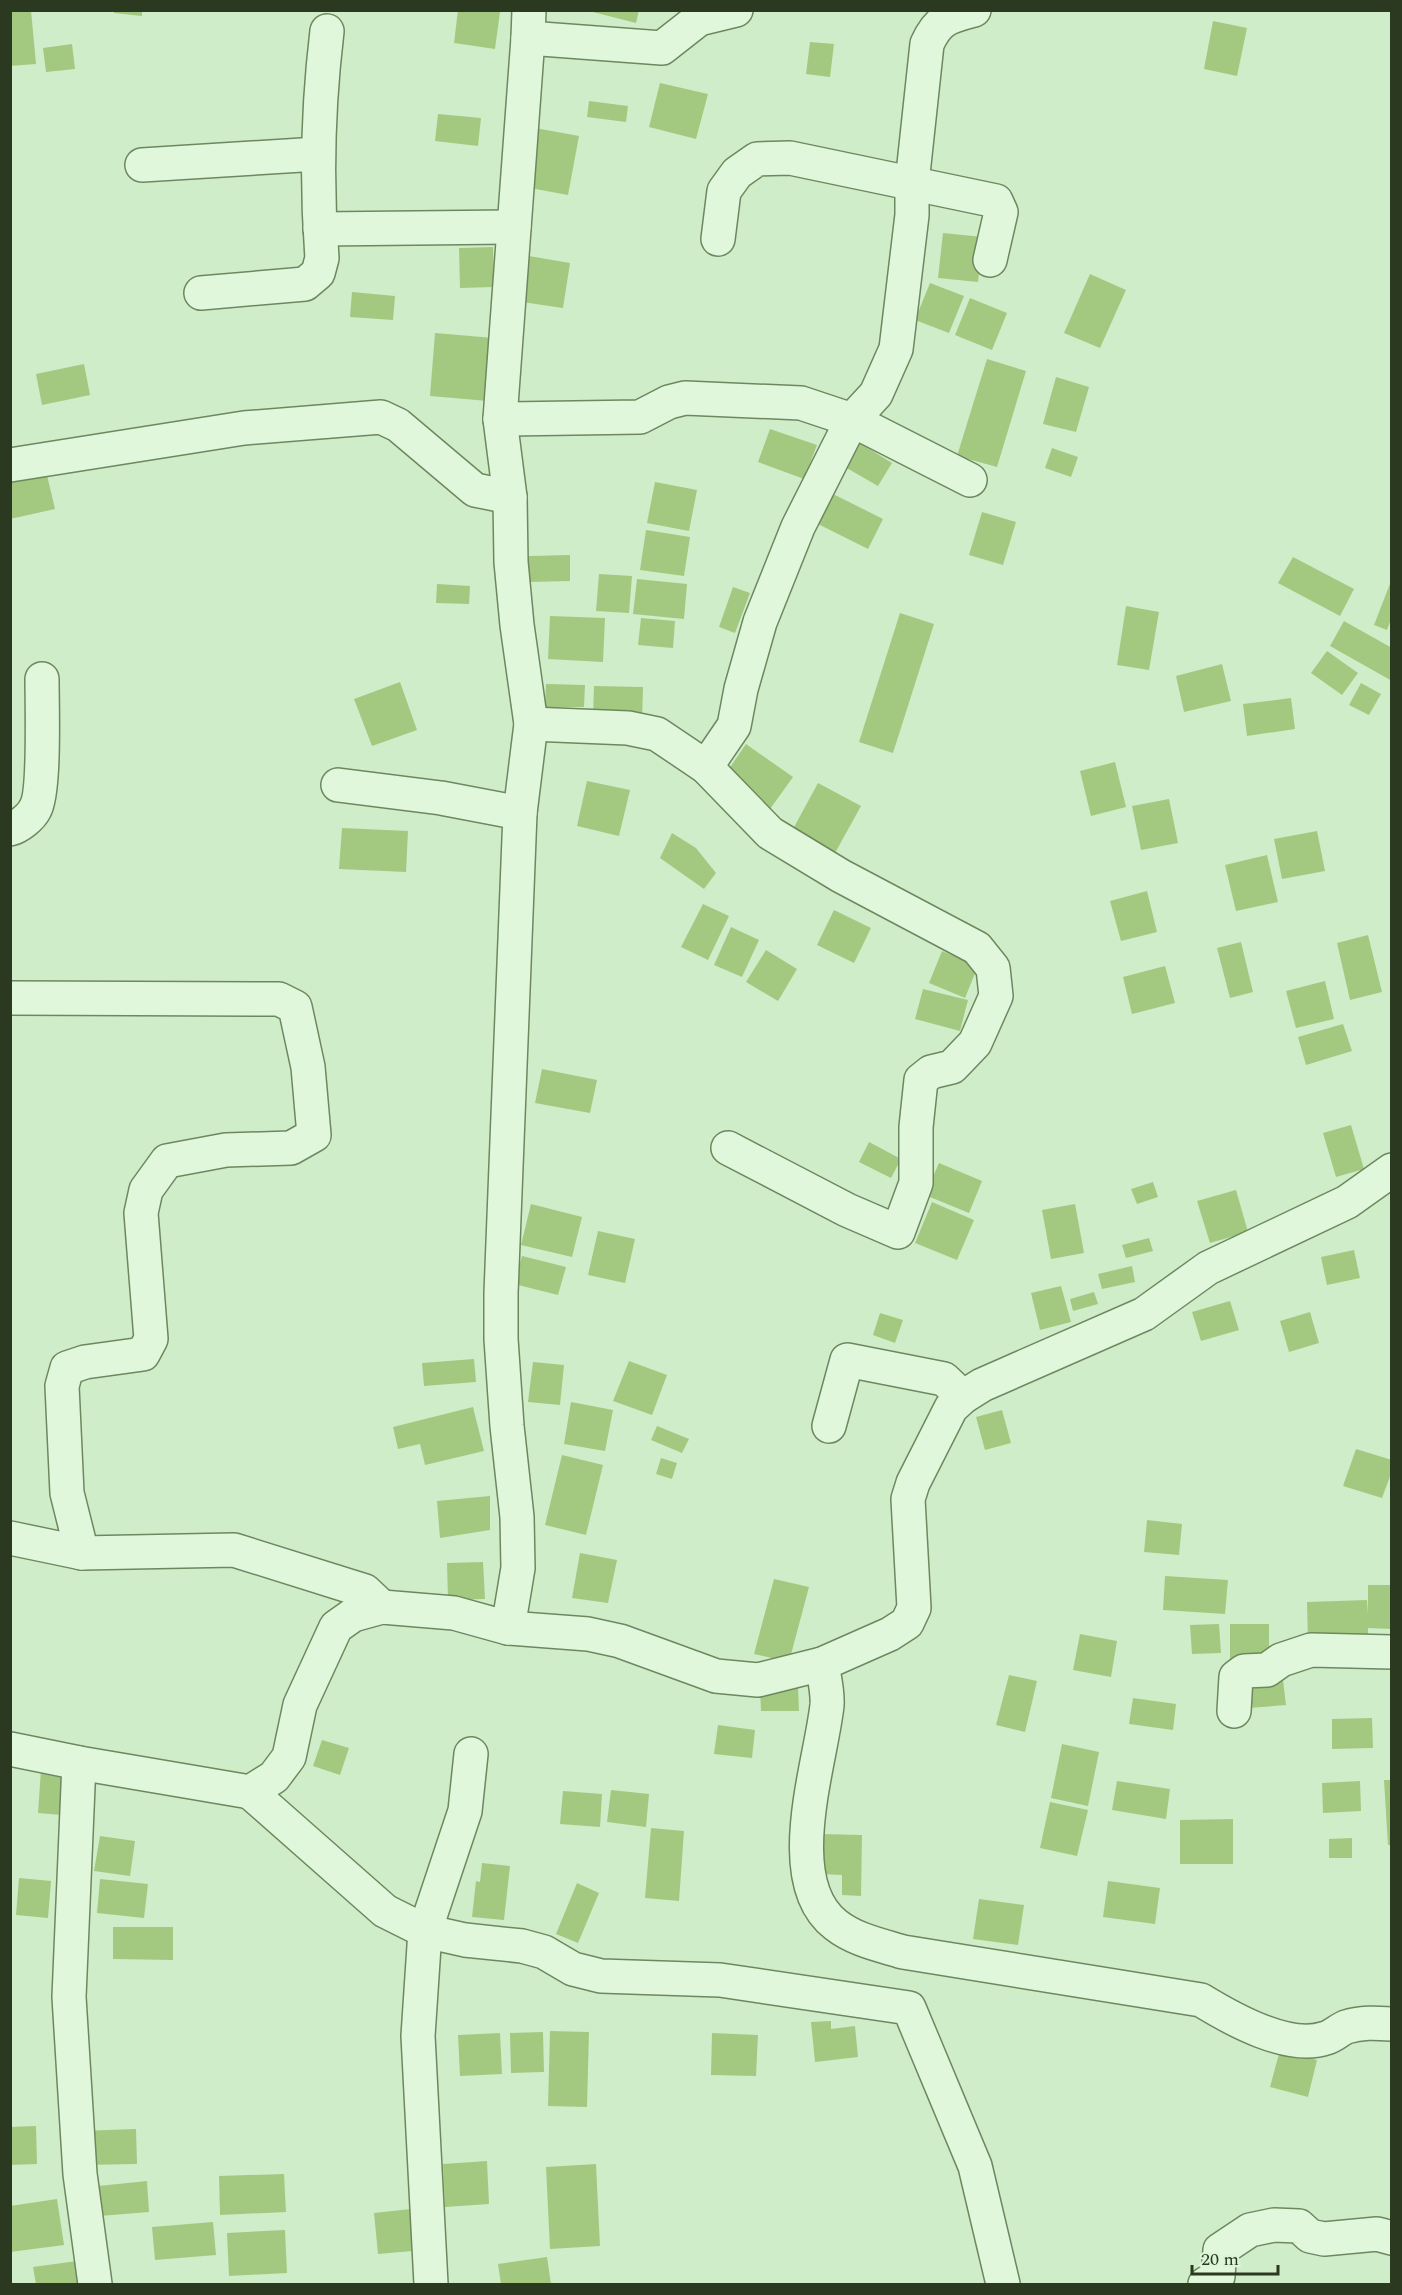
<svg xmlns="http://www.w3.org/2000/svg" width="1402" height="2295" viewBox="0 0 1402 2295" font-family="Spectral,serif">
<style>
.building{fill:#a3c981}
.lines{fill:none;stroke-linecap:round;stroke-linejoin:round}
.minor-casing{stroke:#6d885e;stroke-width:36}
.minor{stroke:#e1f7dc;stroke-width:33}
</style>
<rect width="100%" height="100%" fill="#d0edc9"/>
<g class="building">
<polygon points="10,10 31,10 36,64 10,66"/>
<polygon points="114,10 142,10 142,16 114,13"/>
<polygon points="458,10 500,12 495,49 454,43"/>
<polygon points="585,10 639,10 636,23"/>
<polygon points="1213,21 1247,28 1237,76 1204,69"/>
<polygon points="810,42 834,44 830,77 806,74"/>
<polygon points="72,44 75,69 46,72 43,48"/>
<polygon points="660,83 708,94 696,139 649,127"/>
<polygon points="589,101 628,106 626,122 587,117"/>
<polygon points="438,114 481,118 478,146 435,141"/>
<polygon points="530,127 579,136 568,195 519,186"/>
<polygon points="943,233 983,237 978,282 938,278"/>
<polygon points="493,247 494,287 460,288 459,248"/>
<polygon points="529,256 570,263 563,308 522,302"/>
<polygon points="1090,274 1126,290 1100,348 1064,333"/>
<polygon points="930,283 964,296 949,333 915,320"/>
<polygon points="352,292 395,296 393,320 350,317"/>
<polygon points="970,298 1007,313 992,350 955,335"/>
<polygon points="435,333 494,338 488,401 430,396"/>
<polygon points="987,359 1026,371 997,467 957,456"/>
<polygon points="84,364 90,395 42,405 36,374"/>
<polygon points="1056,377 1089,387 1076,432 1043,424"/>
<polygon points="770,429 817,445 804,479 758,462"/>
<polygon points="853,439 892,463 878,486 838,463"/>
<polygon points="1052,448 1078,457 1071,477 1045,468"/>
<polygon points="46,471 55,509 10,519 10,479"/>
<polygon points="655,482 697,490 689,531 647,523"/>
<polygon points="831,493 883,519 868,549 816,523"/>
<polygon points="982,512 1016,522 1003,565 969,555"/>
<polygon points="646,530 690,537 684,576 640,570"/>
<polygon points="570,555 570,581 529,582 529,556"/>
<polygon points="1293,557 1354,589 1340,616 1278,583"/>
<polygon points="599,574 632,576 629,613 596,611"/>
<polygon points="637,579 687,584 684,619 633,614"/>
<polygon points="1391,581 1392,617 1387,630 1374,625"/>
<polygon points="437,584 470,586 469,604 436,603"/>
<polygon points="733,587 750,593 735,633 719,627"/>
<polygon points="1126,606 1159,612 1149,670 1117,665"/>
<polygon points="900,613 934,624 893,753 859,742"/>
<polygon points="550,616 605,618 603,662 548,659"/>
<polygon points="641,618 675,621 673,648 638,645"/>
<polygon points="1344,621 1392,648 1392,681 1330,646"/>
<polygon points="1327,651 1358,673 1342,695 1311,673"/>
<polygon points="1222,664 1231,701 1184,712 1176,676"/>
<polygon points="400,682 417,730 372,746 354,699"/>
<polygon points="1361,683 1381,694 1369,715 1349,705"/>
<polygon points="546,684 585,685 584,707 545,707"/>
<polygon points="594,686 643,687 642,719 593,717"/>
<polygon points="1291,698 1295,729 1247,736 1243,704"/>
<polygon points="746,744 793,777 770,809 724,776"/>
<polygon points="1115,762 1126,807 1091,816 1080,771"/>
<polygon points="587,781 630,790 619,836 577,826"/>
<polygon points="818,783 861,806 835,853 793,829"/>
<polygon points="1169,799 1178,843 1141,850 1132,806"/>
<polygon points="342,828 408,831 406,872 339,869"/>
<polygon points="1317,831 1325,871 1282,879 1274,839"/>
<polygon points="672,833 696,848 716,873 704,889 660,858"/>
<polygon points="1267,855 1278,902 1236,911 1225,865"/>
<polygon points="1147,891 1157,932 1121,941 1110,901"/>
<polygon points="703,904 729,916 708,960 681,947"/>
<polygon points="834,910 871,928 854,963 817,945"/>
<polygon points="731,927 759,940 742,977 714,965"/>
<polygon points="1368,935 1382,992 1350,1000 1337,943"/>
<polygon points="1241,942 1253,992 1230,998 1217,948"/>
<polygon points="766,950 797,969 778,1001 746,982"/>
<polygon points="942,951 978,966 965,998 929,983"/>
<polygon points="1165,966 1175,1003 1132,1014 1123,977"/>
<polygon points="1325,981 1334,1019 1296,1028 1286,991"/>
<polygon points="923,989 968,1000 960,1031 915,1019"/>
<polygon points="1343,1024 1352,1051 1306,1065 1298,1037"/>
<polygon points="542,1069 597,1080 590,1113 535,1103"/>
<polygon points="1351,1125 1364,1169 1336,1177 1323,1133"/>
<polygon points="869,1142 901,1159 891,1178 859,1162"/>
<polygon points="939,1163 982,1181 969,1213 925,1195"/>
<polygon points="1153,1182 1158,1197 1137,1204 1131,1189"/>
<polygon points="1236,1190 1248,1232 1210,1243 1197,1201"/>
<polygon points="932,1202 974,1220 957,1260 915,1243"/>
<polygon points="531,1204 582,1217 572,1257 521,1245"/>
<polygon points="1075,1204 1084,1253 1051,1259 1042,1210"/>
<polygon points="598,1231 635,1239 625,1283 588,1275"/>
<polygon points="1149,1238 1153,1251 1126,1258 1122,1245"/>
<polygon points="1354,1250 1360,1278 1327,1285 1321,1257"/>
<polygon points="522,1256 566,1267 558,1295 514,1284"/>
<polygon points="1132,1266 1135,1282 1102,1289 1098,1274"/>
<polygon points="1061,1286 1071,1322 1040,1330 1031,1293"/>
<polygon points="1094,1292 1098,1304 1073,1311 1070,1299"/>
<polygon points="1230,1301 1239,1330 1201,1341 1192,1312"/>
<polygon points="1310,1312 1319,1343 1289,1352 1280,1321"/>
<polygon points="880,1313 903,1320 895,1343 873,1335"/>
<polygon points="474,1359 476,1382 424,1386 422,1363"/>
<polygon points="629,1361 667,1375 652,1415 613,1401"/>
<polygon points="533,1362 564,1365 560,1405 528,1402"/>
<polygon points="571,1402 613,1410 605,1451 564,1444"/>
<polygon points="473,1407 484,1451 425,1465 420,1444 398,1449 393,1427"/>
<polygon points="1002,1410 1011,1443 985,1450 976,1417"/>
<polygon points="657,1426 689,1439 682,1453 651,1440"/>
<polygon points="1356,1449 1392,1460 1392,1471 1382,1498 1343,1486"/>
<polygon points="562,1455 603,1465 586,1535 545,1525"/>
<polygon points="661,1458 677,1463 672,1479 656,1474"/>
<polygon points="490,1496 490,1530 440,1538 437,1501"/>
<polygon points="1147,1520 1182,1524 1179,1555 1144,1552"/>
<polygon points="580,1553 617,1560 608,1603 572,1598"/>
<polygon points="483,1562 485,1599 448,1600 447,1563"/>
<polygon points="1165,1576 1228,1580 1225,1614 1163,1610"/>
<polygon points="774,1579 809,1587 789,1662 754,1654"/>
<polygon points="1368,1585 1392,1585 1392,1629 1368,1628 1368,1641 1308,1643 1307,1602 1367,1600 1368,1614"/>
<polygon points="1219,1624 1221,1653 1192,1654 1190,1625"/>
<rect x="1230" y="1624" width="39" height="37"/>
<polygon points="1080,1634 1117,1641 1111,1677 1073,1670"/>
<polygon points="1009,1675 1037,1681 1025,1732 996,1725"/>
<polygon points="1283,1680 1286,1705 1249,1708 1247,1684"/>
<polygon points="798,1686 799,1711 761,1711 760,1688"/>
<polygon points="1133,1698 1176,1704 1173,1730 1129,1724"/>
<polygon points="1372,1718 1373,1748 1332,1749 1332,1719"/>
<polygon points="718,1725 755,1730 752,1758 714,1754"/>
<polygon points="322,1740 349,1748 340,1775 313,1766"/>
<polygon points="1062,1744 1099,1752 1088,1806 1051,1798"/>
<polygon points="41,1770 65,1772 62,1815 38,1813"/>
<polygon points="1384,1780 1392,1780 1392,1845 1388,1845"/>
<polygon points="1117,1781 1170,1789 1166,1819 1112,1810"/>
<polygon points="1360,1781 1361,1811 1323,1813 1322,1783"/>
<polygon points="611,1790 649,1794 646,1827 607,1822"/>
<polygon points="563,1791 602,1794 600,1827 560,1824"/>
<polygon points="1050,1802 1088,1810 1077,1856 1040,1848"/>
<polygon points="1233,1819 1233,1864 1180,1864 1180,1820"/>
<polygon points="651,1828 684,1831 679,1901 645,1898"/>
<polygon points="821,1834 862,1835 861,1896 842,1895 842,1875 820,1874"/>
<polygon points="100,1836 135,1841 130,1876 94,1871"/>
<polygon points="1352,1838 1352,1858 1329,1858 1329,1839"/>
<polygon points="482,1863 510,1866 504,1920 472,1917 476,1881 480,1882"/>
<polygon points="19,1878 51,1881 48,1918 16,1915"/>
<polygon points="100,1879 148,1884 144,1918 97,1913"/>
<polygon points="1108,1881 1160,1888 1155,1924 1103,1917"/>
<polygon points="577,1883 599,1893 578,1943 556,1934"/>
<polygon points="979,1899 1024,1905 1018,1945 973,1939"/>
<polygon points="113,1927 173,1927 173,1960 113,1959"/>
<polygon points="831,2021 831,2029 855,2026 858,2057 815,2062 811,2022"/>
<polygon points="550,2031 589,2032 587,2107 548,2106"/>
<polygon points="543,2032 544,2072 511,2073 510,2033"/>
<polygon points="500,2033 502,2074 460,2076 458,2035"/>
<polygon points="712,2033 758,2035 756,2076 711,2075"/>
<polygon points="1280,2050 1317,2060 1308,2097 1270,2087"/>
<polygon points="36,2126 37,2164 10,2165 10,2127"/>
<polygon points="136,2129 137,2164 81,2165 80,2131"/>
<polygon points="487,2161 489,2204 445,2207 443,2164"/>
<polygon points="596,2164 600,2246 550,2249 546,2167"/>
<polygon points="284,2174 286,2212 220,2215 219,2176"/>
<polygon points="147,2181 149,2212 100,2216 98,2186"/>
<polygon points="57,2199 64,2245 10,2252 10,2206"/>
<polygon points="420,2208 424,2250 378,2254 374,2213"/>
<polygon points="213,2222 216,2255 155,2260 152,2227"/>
<polygon points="285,2230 287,2273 229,2276 227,2233"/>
<polygon points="547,2257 551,2284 501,2284 498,2264"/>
<polygon points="77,2261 80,2284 36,2284 33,2267"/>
</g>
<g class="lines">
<g class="minor-casing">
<g id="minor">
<polyline points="528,38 662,48 699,19 736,10"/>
<polyline points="142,165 318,154"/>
<polyline points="320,229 514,227"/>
<polyline points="718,239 724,191 737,173 757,159 790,158 996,201 1001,212 990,260"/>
<path d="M201 293 305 284 318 273 322 258C316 182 318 106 327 31"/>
<path d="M500 419 640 417 669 402 685 398 801 403 852 420 876 394 896 349 912 215V183L927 44C938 19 948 17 974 10"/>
<polyline points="10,465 244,428 381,417 398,425 475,490 510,497 500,419 528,38 529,10"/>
<polyline points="531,724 628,728 657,734 706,767 770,833 841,876 977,948 993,968 996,996 975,1043 952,1067 931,1072 921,1080 916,1127 916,1183 898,1232 847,1210 728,1148"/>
<polyline points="706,767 734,726 741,689 760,622 798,527 852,420 970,480"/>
<polyline points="338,785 441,798 520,813"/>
<path d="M10 829C19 827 31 817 35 809 45 793 42 703 42 679"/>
<polyline points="10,998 279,999 295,1007 308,1067 314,1135 291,1148 226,1150 167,1161 146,1190 141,1213 151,1339 143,1354 85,1362 67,1368 62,1386 67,1493 82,1553"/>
<polyline points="829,1426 847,1360 944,1379 963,1397"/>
<polyline points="10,1538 82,1553 234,1550 365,1591 382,1607"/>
<polyline points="508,1628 518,1568 517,1517 507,1426 501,1339 501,1293 520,813 531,724 517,625 511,562 510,497"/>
<path d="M822 1664C824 1676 828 1692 827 1705 821 1763 779 1881 836 1925 855 1940 880 1945 903 1952L1201 2000C1232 2019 1289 2051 1326 2038 1333 2036 1339 2030 1346 2027 1361 2022 1376 2023 1392 2024"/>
<polyline points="1234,1711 1236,1677 1244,1671 1267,1670 1281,1660 1311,1650 1392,1652"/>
<polyline points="10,1749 79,1763 250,1792 274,1777 289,1757 300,1705 336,1627 353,1615 382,1607 454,1613 508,1628 588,1634 620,1641 716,1676 758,1680 822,1664 890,1634 907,1623 914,1608 908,1499 913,1483 951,1408 963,1397 982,1385 1144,1314 1208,1268 1347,1202 1392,1170"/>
<polyline points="79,1763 69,1997 80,2174 95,2284"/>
<polyline points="250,1792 385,1911 425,1931 465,1940 522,1946 544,1952 573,1969 601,1976 720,1980 909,2008 975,2166 1003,2284"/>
<polyline points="431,2284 418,2036 425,1931 465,1811 471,1754"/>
<polyline points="1205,2284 1218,2276 1220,2250 1250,2230 1274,2225 1299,2226 1310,2236 1324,2239 1377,2234 1392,2238"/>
</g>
</g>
<use href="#minor" class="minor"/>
</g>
<rect width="1402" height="2295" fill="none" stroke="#2b3921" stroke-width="24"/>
<path d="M1192 2265v9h86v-9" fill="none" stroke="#2b3921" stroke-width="3"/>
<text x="1201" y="2265" font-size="18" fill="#2b3921" stroke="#ddf4d8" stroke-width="4.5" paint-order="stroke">20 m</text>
</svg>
